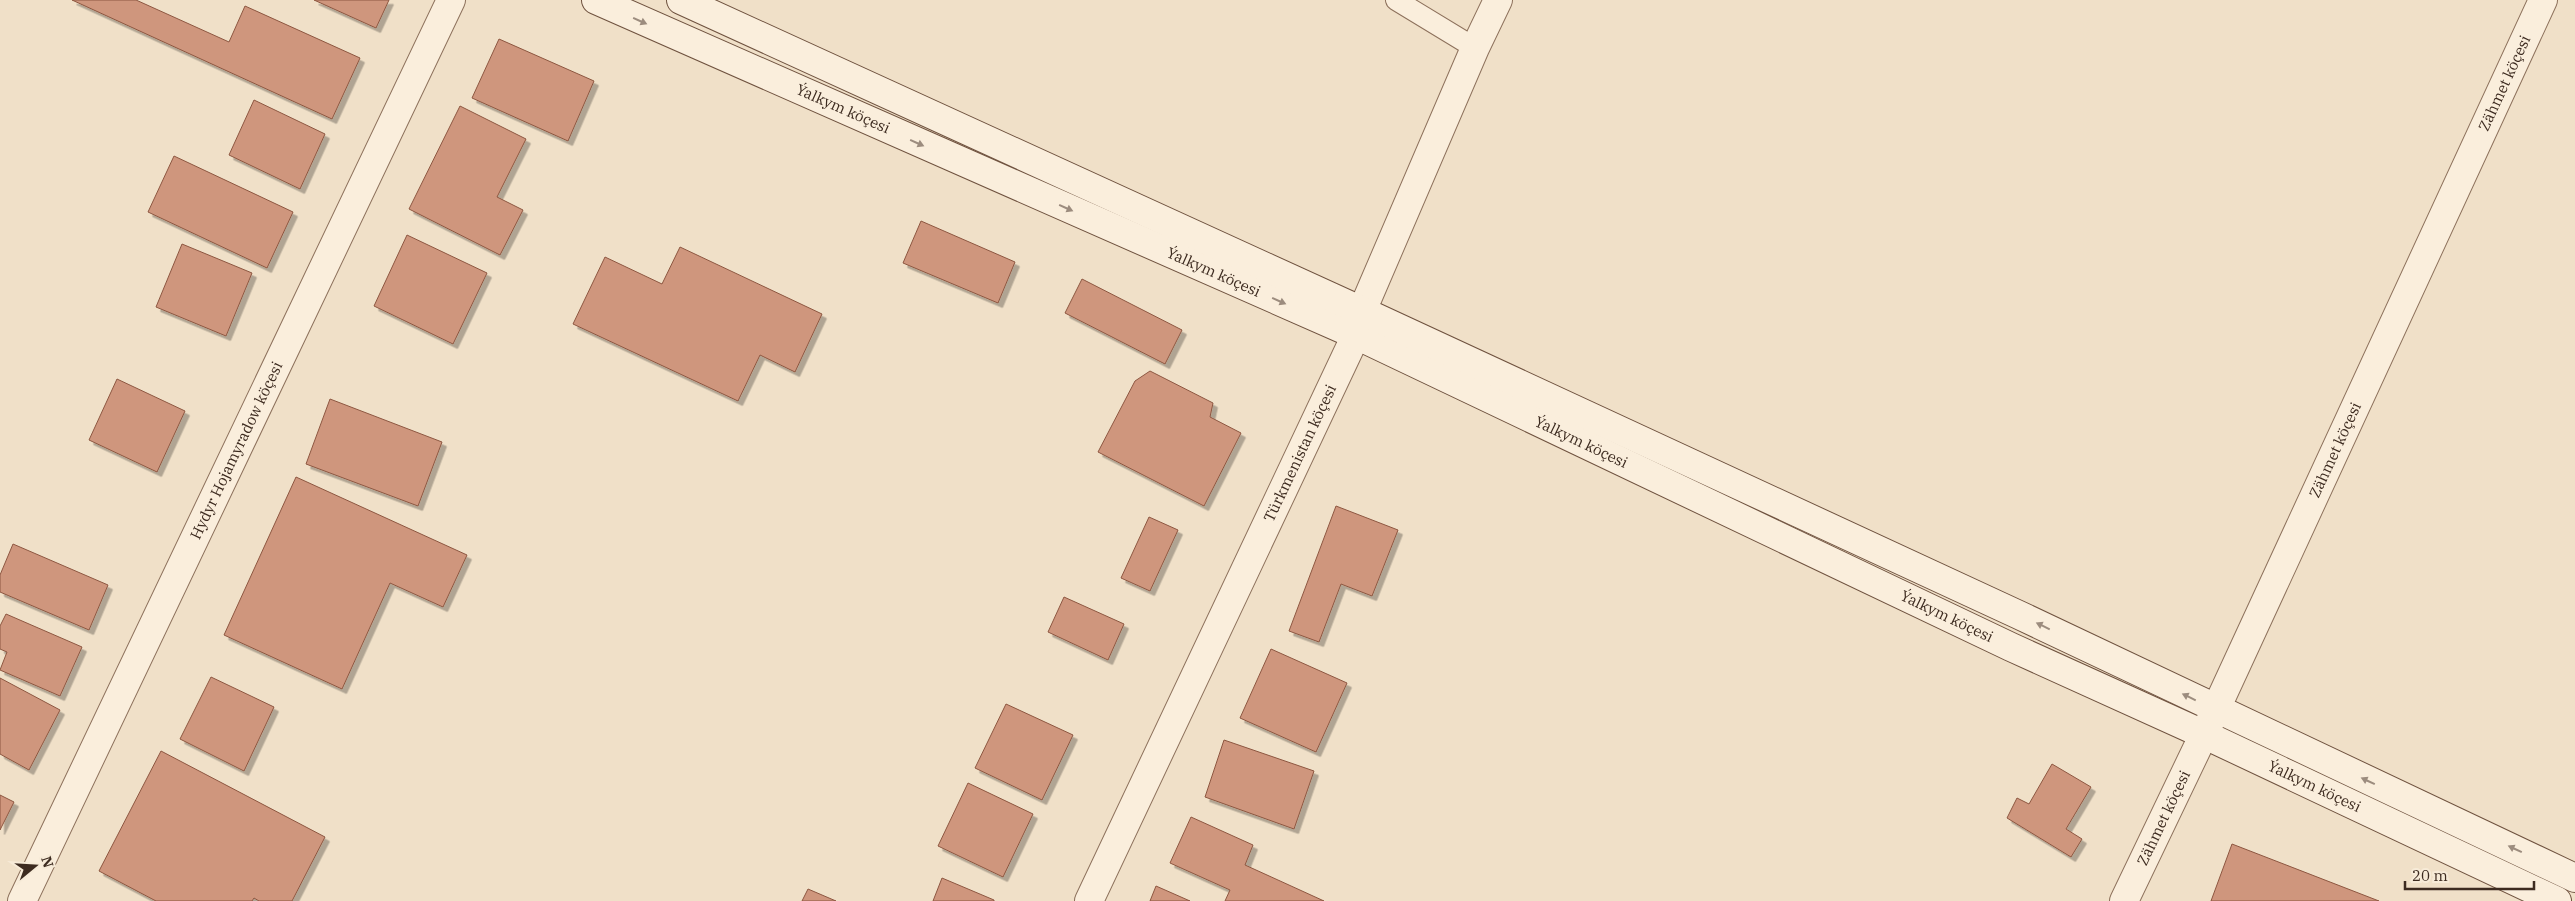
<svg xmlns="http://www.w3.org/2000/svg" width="2575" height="901" viewBox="0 0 2575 901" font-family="'IBM Plex Serif',serif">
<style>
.building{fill:#cf967d;stroke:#8d5741;filter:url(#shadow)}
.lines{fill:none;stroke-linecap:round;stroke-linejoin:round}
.service-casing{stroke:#8d715c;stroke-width:22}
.minor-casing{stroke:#8d715c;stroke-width:30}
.secondary-casing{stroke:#6f523f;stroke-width:30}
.service{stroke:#faeedc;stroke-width:20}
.minor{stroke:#faeedc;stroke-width:28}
.secondary{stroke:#faeedc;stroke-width:28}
.oneway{fill:#9c8c7e}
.labels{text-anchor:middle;stroke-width:4;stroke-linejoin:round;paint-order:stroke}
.street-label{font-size:15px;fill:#3d2b20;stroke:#f7ebd8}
</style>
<defs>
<filter id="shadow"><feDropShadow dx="4.5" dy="4.5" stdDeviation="0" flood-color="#0004"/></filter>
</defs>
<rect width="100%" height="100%" fill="#f0e0c8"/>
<g class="building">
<polygon points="72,0 136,0 229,42 245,6 360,58 332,119"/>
<polygon points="314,0 389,0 376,28"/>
<polygon points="499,39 594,81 568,141 472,98"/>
<polygon points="254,100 325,134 300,189 229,155"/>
<polygon points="460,106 526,139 497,197 523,210 500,255 409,209"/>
<polygon points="174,156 293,212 267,268 148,212"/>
<polygon points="921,221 1015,262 998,303 903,263"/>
<polygon points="407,235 487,273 453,344 374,306"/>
<polygon points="182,244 252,273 226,336 156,307"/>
<polygon points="680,247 822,314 795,372 760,355 738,401 573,324 605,257 662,284"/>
<polygon points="1082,279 1182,330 1165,364 1065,313"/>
<polygon points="1150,371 1213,403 1210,417 1241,433 1204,506 1098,452 1135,381"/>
<polygon points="117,379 185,411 157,472 89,440"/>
<polygon points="330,399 442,442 418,506 306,464"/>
<polygon points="296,477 467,555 443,607 390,583 342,689 224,635"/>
<polygon points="1336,506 1398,530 1372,596 1341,584 1319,642 1289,631"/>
<polygon points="1149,517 1178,530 1150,591 1121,578"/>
<polygon points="13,544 108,585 89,630 0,592 0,575"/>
<polygon points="1064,597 1124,624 1108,660 1048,632"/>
<polygon points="6,614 82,647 60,696 0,670 7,652 0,649 0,626"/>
<polygon points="1271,649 1347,683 1316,752 1240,718"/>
<polygon points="211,677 274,707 244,771 180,739"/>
<polygon points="0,678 60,710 29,770 0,754"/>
<polygon points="1006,704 1073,735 1042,800 975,768"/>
<polygon points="1224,740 1314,771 1294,829 1205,797"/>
<polygon points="161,751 325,837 292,901 259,901 254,898 252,901 156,901 99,871"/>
<polygon points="2052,764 2091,787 2066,829 2082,839 2071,857 2007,818 2017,798 2029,804"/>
<polygon points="968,783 1033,814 1003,877 938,846"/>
<polygon points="0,795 14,802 0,830"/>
<polygon points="1191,817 1253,845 1245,865 1324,901 1225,901 1230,890 1170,863"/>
<polygon points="2232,844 2379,901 2211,901"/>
<polygon points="942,878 994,900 994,901 933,901"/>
<polygon points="1156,886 1190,901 1150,901"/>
<polygon points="808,889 836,901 802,901"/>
</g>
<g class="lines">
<g class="service-casing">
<polyline id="service" points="1396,0 1475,48"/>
</g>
<g class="minor-casing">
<g id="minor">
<path id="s1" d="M22 901 451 0"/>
<path id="s2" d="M1089 901 1356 335 1362 311 1475 48 1498 0"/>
<path id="s3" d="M2124 901 2216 709 2543 0"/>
</g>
</g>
<g class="secondary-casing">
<g id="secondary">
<path id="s4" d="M596 0 1356 335 2011 647 2203 734 2557 901"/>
<polyline points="681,0 1362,311 2019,615 2575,878"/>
</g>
</g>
<use href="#service" class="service"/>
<use href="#minor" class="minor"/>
<use href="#secondary" class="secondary"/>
</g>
<defs><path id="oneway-solid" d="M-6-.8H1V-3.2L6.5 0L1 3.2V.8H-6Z" transform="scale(1.25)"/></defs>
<g class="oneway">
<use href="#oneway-solid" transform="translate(640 21) rotate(24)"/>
<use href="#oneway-solid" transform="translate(917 143) rotate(24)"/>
<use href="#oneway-solid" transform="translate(1066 208) rotate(24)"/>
<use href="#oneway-solid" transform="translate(1279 301) rotate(24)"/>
<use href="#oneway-solid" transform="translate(2043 626) rotate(-154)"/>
<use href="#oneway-solid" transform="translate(2189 697) rotate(-154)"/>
<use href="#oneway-solid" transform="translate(2368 781) rotate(-155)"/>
<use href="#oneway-solid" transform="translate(2515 849) rotate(-155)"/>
</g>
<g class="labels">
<g class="street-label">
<text dy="5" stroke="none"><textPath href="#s3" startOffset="902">Zähmet köçesi</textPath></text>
<text dy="5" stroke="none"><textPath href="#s4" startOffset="270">Ýalkym köçesi</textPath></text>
<text dy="5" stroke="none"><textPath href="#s4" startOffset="675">Ýalkym köçesi</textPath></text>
<text dy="5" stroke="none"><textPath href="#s4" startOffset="1080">Ýalkym köçesi</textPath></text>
<text dy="5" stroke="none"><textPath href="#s1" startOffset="499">Hydyr Hojamyradow köçesi</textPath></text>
<text dy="5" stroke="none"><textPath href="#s3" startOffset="498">Zähmet köçesi</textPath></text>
<text dy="5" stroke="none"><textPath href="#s2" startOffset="495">Türkmenistan köçesi</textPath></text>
<text dy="5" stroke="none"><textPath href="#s4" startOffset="1485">Ýalkym köçesi</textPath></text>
<text dy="5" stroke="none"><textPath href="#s4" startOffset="1890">Ýalkym köçesi</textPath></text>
<text dy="5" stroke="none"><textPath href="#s3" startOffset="92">Zähmet köçesi</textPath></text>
</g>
</g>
<g transform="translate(35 866) rotate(72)" stroke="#f7ebd8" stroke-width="4" paint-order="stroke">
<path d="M0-4L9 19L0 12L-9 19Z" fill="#3d2b20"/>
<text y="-8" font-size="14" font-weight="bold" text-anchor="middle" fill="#3d2b20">N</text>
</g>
<path d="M2405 881v8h129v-8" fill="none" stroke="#3d2b20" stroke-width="2.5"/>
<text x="2412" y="881" font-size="15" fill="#3d2b20" stroke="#f7ebd8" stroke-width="4" paint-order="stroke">20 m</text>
</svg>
